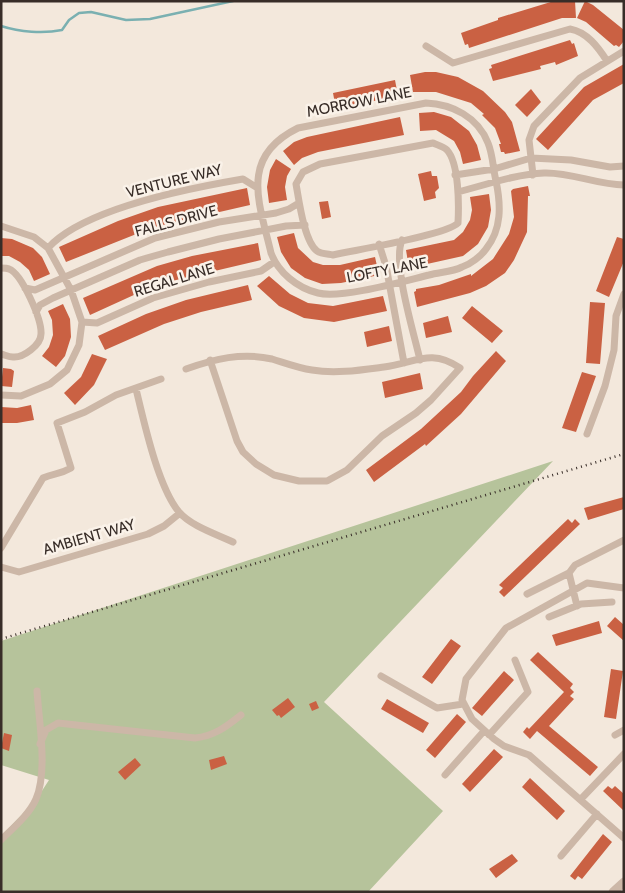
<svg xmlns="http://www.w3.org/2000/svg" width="625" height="893" viewBox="0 0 625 893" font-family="Cabin,sans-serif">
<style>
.green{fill:#b6c39b}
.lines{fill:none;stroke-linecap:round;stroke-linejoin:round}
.stream{stroke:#7ab0b1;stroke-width:2.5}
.building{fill:#ca6143}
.minor{stroke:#ccb7a7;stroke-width:7}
.tertiary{stroke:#ccb7a7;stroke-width:9}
.rail{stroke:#382d28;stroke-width:2.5;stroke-dasharray:1 4;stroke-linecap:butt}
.labels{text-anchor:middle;stroke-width:5;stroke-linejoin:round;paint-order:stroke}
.street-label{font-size:15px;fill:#382d28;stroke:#faf2e9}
</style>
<rect width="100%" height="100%" fill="#f3e8dc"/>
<path class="green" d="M553,461L324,702L443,811L368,892H1V836L36,800L49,780L1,765V641Z"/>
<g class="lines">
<path class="stream" d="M1,26C20,32 43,34 62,30L69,20L79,13L91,12L126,20L150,19L233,1"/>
</g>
<path class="building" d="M554,1H575L576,18H562L469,48L468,44L465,45L461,33L498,20V18Z
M585,1L593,5L624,30V41L619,47L616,45L614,46L586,22L577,18Z
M570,40L572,44L574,43L578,56L556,65L555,62L540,66L541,69L493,81L489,69L492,68L491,65Z
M624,64V83L593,100L548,150L536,139L584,87Z
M425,72H436L458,77L483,91L505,112L512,122L520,151L505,154L504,152H501L499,144H501L495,128L482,115L484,114L471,103L436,92H413L410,75Z
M395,80L398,96L336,109L333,93Z
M531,89L541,102L527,117L515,105Z
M434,112L451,117L469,131L477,145L481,160L463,164L460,152L454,141L436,130L420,131L419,113Z
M400,117L404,135L318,152L302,158L294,165L283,151L294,142L307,137Z
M276,159L291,169L287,176L285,187L287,200L269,203L267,187L270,170Z
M431,171L432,176H437L439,188L435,192L436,198L424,201L418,174Z
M528,186L530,196H528L527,232L514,260L505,273L486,286L470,293L417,307L414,292L416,291V289L439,285L471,274V276L493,259L509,234L514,217L511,191L513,189Z
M247,188L250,205L154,227L66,262L59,247L118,221L158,207Z
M489,194L491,210L488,227L478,244L463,256L409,268L406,250L454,240L463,232L470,220L472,210L470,197Z
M328,201L331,217L322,219L319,202Z
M294,233L298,248L313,262L323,265H340L375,257L379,275L341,283L322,284L305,278L291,268L281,252L277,237Z
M617,237L624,239V261L609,297L596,291Z
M1,238L12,239L33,248L42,257L50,274L34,281L29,270L20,262L9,256H1Z
M258,243L261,260L172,281L147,289L90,315L83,298L157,266L192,256Z
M269,276L290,294L308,303L333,306L383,296L387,311L334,322L304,318L279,306L257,286Z
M248,285L252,300L201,312L164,324L105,350L98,336L146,314L186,300Z
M590,302L605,303L600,364L586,363Z
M63,304L70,319L71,337L65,356L56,367L42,356L49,347L53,335L52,320L48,311Z
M472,306L503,331L492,343L462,318Z
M448,316L452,332L426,338L423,323Z
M389,326L392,341L367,347L364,332Z
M496,351L506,361L461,414L426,446L425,444L374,482L366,470L421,429L461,392L473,376Z
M92,354L107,359L94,385L75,405L64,393L81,377Z
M3,368L11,369L14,371L12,387L1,386Z
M582,372L596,376L576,432L562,428Z
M420,373L423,389L385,398L382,382Z
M31,405L34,420L17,423H1V407L17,408Z
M624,497V509L588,520L584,508Z
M568,519L572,523L575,519L580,524L504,597L499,592L503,588L499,585Z
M615,617L624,625V641L607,626Z
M599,621L602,633L556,646L552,635Z
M451,639L461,646L432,684L422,677Z
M538,652L573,684L570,688L574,692L570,696L574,699L549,726L598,767L590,776L537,731L530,739L523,732L527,727L529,729L564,692L530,660Z
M611,669L623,671L616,719L604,717Z
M504,671L514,680L482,716L472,708Z
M288,698L295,707L281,718L279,715L277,716L272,710Z
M387,699L429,723L423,733L381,709Z
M316,701L319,708L312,711L309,704Z
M457,714L466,722L435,758L426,750Z
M4,733L12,735L9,751L1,748Z
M494,749L503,757L470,792L462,784Z
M224,756L227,764L211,770L209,760Z
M135,758L141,765L125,780L118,772Z
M530,778L565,811L557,820L522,787Z
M608,786L612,789L615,786L624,794V811L603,791Z
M603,834L612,842L582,879L578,876L575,880L570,876Z
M512,854L518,861L496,878L489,869Z"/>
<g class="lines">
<path class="minor" d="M426,46L453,63L570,29C587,32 598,47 607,61
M426,103C452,104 478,117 488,143C493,155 493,169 496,181C501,205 502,229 486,249C481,256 471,264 462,267C452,272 440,272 429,275C404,281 341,299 318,293C297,288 278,272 271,253C259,202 239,157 298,128Z
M433,143C437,145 443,146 447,150C459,163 459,205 458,223C447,235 355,250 333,255C328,254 321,254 317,251C304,241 299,200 296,184L303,172L320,164Z
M455,175L494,169L531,158L571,160L610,167L624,166
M533,175L529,140L534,126L580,78L624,51
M458,192C485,185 516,174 544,173C571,172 597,185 624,185
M1,226L34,237L48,248L71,290L82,322L79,345L67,370L50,384L21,396L1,395
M402,240C392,263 414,333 420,360
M379,244L386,266L404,363
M48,248C83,209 190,188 243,179L256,187
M1,268C4,268 7,268 9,269C22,274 42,320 41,334C41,345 23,358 13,357C9,357 5,355 1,354
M25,288L35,290L155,238L219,222L276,213L289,209L299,203
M36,312L40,305L53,298L140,260L168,252L219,239L286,226L305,225
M82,322L97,323L153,298L209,282L261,271L274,262
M186,369C214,359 242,352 272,359C285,363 298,368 312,370C335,374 361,370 384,367C416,363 430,348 460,368L431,400L416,413L382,436L347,470L327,481H299L274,475L256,464L243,452L237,441L210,360
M136,389C144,422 158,487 179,512C191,526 216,534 233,542
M587,434L605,386L614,350L616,316L624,294
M1,548L43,478C54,473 59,475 71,468L57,423L85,412L116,395L161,379
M1,567L19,572L148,534L164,526L180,513
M569,573L577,606
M624,588L587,583L506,628L466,679L462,700L472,719L494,739L504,746L529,755L624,838
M527,594L569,573L575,565L624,540
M549,617L581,604L612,602
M381,676L437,708L463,704
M489,735L528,692L515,660
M615,735L624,730
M40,744L46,730L58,723L195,738C214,736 226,727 241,715
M445,775L484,731
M581,799L624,754
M1,840C13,828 29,815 36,799C48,771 39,722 37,691
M561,856L597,814"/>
<path class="tertiary" d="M613,892L624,882"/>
<path class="rail" d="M1,639L624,454"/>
</g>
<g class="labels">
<g class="street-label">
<text transform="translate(359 102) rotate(-11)" y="5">MORROW LANE</text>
<text transform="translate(174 181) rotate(-14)" y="5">VENTURE WAY</text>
<text transform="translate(176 221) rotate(-15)" y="5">FALLS DRIVE</text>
<text transform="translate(387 270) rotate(-11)" y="5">LOFTY LANE</text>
<text transform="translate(174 280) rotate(-17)" y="5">REGAL LANE</text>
<text transform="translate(89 537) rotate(-16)" y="5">AMBIENT WAY</text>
</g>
</g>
<rect width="625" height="893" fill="none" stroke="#382d28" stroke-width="5"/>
</svg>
